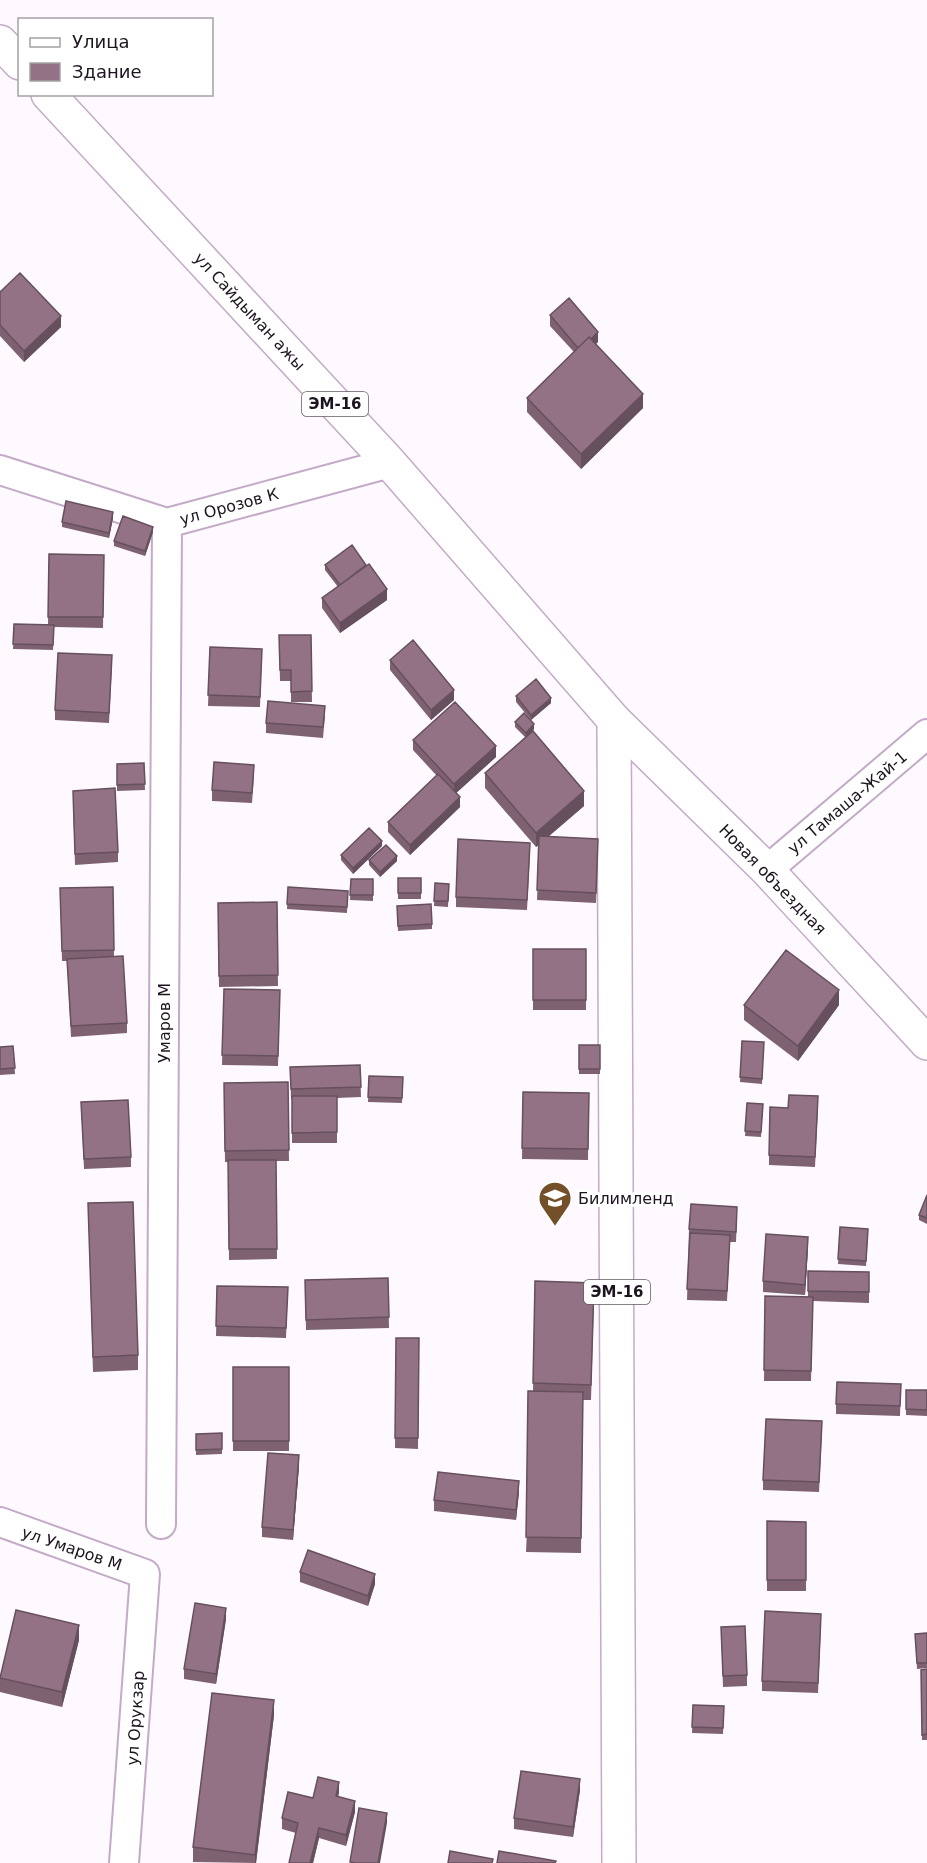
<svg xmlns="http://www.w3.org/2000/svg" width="927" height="1863" viewBox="0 0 927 1863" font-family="'DejaVu Sans',sans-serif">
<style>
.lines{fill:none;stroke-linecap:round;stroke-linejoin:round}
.street-casing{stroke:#c3aac7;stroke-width:32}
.secondary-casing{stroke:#c3aac7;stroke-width:36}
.highway-casing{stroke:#c3aac7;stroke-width:36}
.street{stroke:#fff;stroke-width:28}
.secondary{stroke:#fff;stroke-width:33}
.highway{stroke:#fff;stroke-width:33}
.wall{fill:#7e6272}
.shaded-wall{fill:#67505d}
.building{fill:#937285;stroke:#67505d;stroke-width:1.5}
.labels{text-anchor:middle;stroke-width:6;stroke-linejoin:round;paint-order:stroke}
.shield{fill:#fff;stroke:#615a62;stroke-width:1.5}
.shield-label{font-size:15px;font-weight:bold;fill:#1d141f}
.street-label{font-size:16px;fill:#1d141f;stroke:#fff}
.poi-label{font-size:16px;fill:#1d141f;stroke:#fff;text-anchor:start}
</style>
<rect width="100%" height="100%" fill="#fef9ff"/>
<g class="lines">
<g class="street-casing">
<path id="street" d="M0,470L167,523L390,463
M767,870L927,734
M0,1522L145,1574L124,1863
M161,1524L167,523"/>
</g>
<g class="secondary-casing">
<path id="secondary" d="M614,720L767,870L927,1043"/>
</g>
<g class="highway-casing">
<path id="highway" d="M0,42L20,63
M48,94L390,463L614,720L619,1863"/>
</g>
<use href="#street" class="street"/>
<use href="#secondary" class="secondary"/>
<use href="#highway" class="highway"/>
</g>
<path class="wall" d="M0,292L61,327L24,362L0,336Z
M550,315L598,342L596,344L643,408L581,469L527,412V398L574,352L550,326Z
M113,518L109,538L62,527V522Z
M153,532L145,556L114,546V541Z
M49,554L104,555L103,628L54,627L53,650L13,649L14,624L48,625Z
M325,565L366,566L387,600L340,633L322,608V598L338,587L325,570Z
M279,635H311L312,702H291V681H280Z
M210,647L262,649L260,707L208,706Z
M390,660L454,700L431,720L390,670Z
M112,665L109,723L55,720V710Z
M516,696L551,703L531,720L516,702Z
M325,716L323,738L266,733V723Z
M515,722L534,729L533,731L584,806L548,837L598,850L596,903L537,900L539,845L536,847L485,788V773L525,737L515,727Z
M413,740L496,757L456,793L460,807L410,855L388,832V822L437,776L413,750Z
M144,763L145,790L117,791V764Z
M254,775L252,803L212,801V790Z
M73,801L118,852V862L75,865Z
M382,846L353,874L341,860V855Z
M530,853L527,910L456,907V897Z
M369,860L397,861L380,877L369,865Z
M398,878H421V899H398Z
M351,879H373V901L350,900Z
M435,883L449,884L448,907L434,906Z
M113,887L114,956L127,1023V1033L71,1037L67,961H62L60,888Z
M288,887L348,891L347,913L287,909Z
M277,902L278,986L219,987L218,903Z
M397,906L432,924V929L398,931Z
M533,949H586V1010H533Z
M224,989L280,990L278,1066L222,1065Z
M744,1005H839L798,1061L744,1020Z
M742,1041L764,1042L762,1084L740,1082Z
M579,1045H600V1074H579Z
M13,1046L15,1074L0,1075V1047Z
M360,1065L361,1097L337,1098V1143H292V1099H291L290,1067Z
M369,1076L403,1077L402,1103L368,1102Z
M288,1082L289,1161H276L277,1259L229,1260L228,1162H225L224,1083Z
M523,1092L589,1093L588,1160L522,1159Z
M81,1102L131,1157V1167L84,1169Z
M747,1103L763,1104L761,1137L745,1136Z
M818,1107L815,1167L769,1165V1155L788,1108Z
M927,1195V1224L919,1220V1215Z
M88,1203L138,1355V1370L93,1372Z
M737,1217L736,1242H730L727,1301L687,1300L689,1229Z
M840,1227L868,1234L866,1266L838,1264Z
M808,1247L805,1295L763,1292V1281Z
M808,1271L869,1272V1303L813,1301L811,1381H764L765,1296L808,1297Z
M388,1278L389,1328L306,1330L305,1280Z
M535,1281L594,1298L591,1400H583L581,1553L526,1552L533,1391Z
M217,1286L288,1287L286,1338L216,1336Z
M396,1338H419L418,1449L395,1448Z
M233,1367H289V1451H233Z
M901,1384L900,1416L836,1414V1404Z
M906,1390H927V1416L906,1415Z
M822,1432L819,1492L763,1490V1480Z
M196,1434L222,1449V1454L196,1455Z
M299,1466L293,1540L262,1537V1527Z
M519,1492L516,1520L434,1511V1500Z
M767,1521L806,1522V1591H767Z
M300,1572L375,1584L368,1606L300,1582Z
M226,1619L216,1684L184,1679V1669Z
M821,1624L818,1693L762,1691V1681Z
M721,1627L747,1675V1686L723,1687Z
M927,1633V1668L917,1669L915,1634Z
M79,1640L62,1707L0,1692V1676Z
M927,1669V1740H922L921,1670Z
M693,1705L724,1706L723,1734L692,1733Z
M274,1715L256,1863L193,1862V1847Z
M580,1790L573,1837L514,1829V1818Z
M339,1792L338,1797L355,1812L346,1846L319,1838L313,1863H289L296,1833L282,1829V1818L313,1798Z"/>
<path class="shaded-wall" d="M61,316V327L24,362V351Z
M598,332V342L579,359V349Z
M643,394V408L581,469V454Z
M113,512V518L109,538V533Z
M153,527V532L145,556V551Z
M387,589V600L340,633V623Z
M454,690V700L431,720V710Z
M551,698V703L531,720V715Z
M534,724V729L526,738V733Z
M496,746V757L454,795V784Z
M584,791V806L536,847V833Z
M460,797V807L410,855V845Z
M382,841V846L353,874V868Z
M397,856V861L380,877V872Z
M839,990V1005L798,1061V1046Z
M808,1237V1247L805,1295V1285Z
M299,1455V1466L293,1540V1530Z
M519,1481V1492L516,1520V1510Z
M375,1574V1584L368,1606V1596Z
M226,1608V1619L216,1684V1674Z
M79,1625V1640L62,1707V1692Z
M274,1700V1715L256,1863H255V1855Z
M580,1779V1790L573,1837V1827Z
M339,1782V1792L336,1806V1796Z
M355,1801V1812L346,1846V1835Z
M387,1813V1823L380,1863H378Z
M319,1828V1838L313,1863H310Z"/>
<path class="building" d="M20,273L61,316L24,351L0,325V292Z
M569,298L598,332L591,339L589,337L578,348L550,315Z
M589,337L643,394L581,454L527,398Z
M66,501L113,512L109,533L62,522Z
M123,516L153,527L145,551L114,541Z
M352,545L366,565L340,585L325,565Z
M49,554L104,555L103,617H48Z
M369,564L387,589L340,623L322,598Z
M14,624L54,625L53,645L13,644Z
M279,635H311L312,691L291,692V670H280Z
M413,640L454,690L431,710L390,660Z
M210,647L262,649L260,697L208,695Z
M58,653L112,655L109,713L55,710Z
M536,679L551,698L531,715L516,696Z
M268,701L325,706L323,727L266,723Z
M455,702L496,746L454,784L413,740Z
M524,713L534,724L526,733L515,722Z
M533,731L584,791L536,833L485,773Z
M214,762L254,765L252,793L212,790Z
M144,763L145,784L117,785V764Z
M438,774L460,797L410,845L388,822Z
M115,788L118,852L75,854L73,791Z
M369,828L382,841L353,868L341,855Z
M539,836L598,839L596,893L537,890Z
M458,839L530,843L527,900L456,897Z
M386,845L397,856L380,872L369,860Z
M398,878H421V893H398Z
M351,879H373V895H350Z
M435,883L449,884L448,901H434Z
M113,887L114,950L62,951L60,888Z
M288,887L348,891L347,907L287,904Z
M277,902L278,975L219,976L218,903Z
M431,904L432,924L398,926L397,906Z
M533,949H586V1000H533Z
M786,950L839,990L798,1046L744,1005Z
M123,956L127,1023L71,1026L67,959Z
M224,989L280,990L278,1056L222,1055Z
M742,1041L764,1042L762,1079L740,1077Z
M579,1045H600V1069H579Z
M13,1046L15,1068L0,1069V1047Z
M360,1065L361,1087L291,1089L290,1067Z
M369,1076L403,1077L402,1098L368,1097Z
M288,1082L289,1150L225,1151L224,1083Z
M523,1092L589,1093L588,1149L522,1148Z
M789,1095L818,1096L815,1157L769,1155L770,1107L788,1108Z
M292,1096H337V1132L292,1133Z
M128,1100L131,1157L84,1159L81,1102Z
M747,1103L763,1104L761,1132L745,1131Z
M228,1160H276L277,1249H229Z
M927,1195V1218L919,1215Z
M133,1202L138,1355L93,1357L88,1203Z
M691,1204L737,1207L736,1232L689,1229Z
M840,1227L868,1229L866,1261L838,1259Z
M690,1233L730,1235L727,1291L687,1289Z
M766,1234L808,1237L805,1285L763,1281Z
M808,1271L869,1272V1292L808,1291Z
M388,1278L389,1317L306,1320L305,1280Z
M535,1281L594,1283L591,1385L533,1383Z
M217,1286L288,1287L286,1328L216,1326Z
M765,1296L813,1297L811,1371L764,1370Z
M396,1338H419L418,1438H395Z
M233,1367H289V1441H233Z
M837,1382L901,1384L900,1406L836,1404Z
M906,1390H927V1410L906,1409Z
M528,1391L583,1392L581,1538L526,1537Z
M766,1419L822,1421L819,1482L763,1480Z
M222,1433V1449L196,1450V1434Z
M268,1453L299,1455L293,1530L262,1527Z
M438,1472L519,1481L516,1510L434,1500Z
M767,1521L806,1522V1580H767Z
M308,1550L375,1574L368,1596L300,1572Z
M195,1603L226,1608L216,1674L184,1669Z
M16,1610L79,1625L62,1692L0,1678Z
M765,1611L821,1614L818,1683L762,1681Z
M745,1626L747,1675L723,1676L721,1627Z
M927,1633V1663H917L915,1634Z
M927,1669V1734L922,1735L921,1670Z
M212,1693L274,1700L255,1855L193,1847Z
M693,1705L724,1706L723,1728L692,1727Z
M521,1771L580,1779L573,1827L514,1818Z
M318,1777L339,1782L336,1796L355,1801L346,1835L319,1828L310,1863H289L298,1823L282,1818L288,1792L313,1798Z
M359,1808L387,1813L378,1863H356L350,1862Z
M450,1851L493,1859L492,1863H448Z
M499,1851L556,1861L555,1863H497Z"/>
<defs>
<g id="school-pin" transform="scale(1.725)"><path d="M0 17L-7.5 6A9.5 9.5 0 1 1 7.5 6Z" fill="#735029" stroke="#fff"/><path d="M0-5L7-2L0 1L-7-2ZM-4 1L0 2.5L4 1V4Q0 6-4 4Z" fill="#fff"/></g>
</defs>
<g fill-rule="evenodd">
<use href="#school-pin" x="555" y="1198"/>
</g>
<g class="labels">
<g class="shield">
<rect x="302" y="392" width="66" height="24" rx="4.5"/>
<rect x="584" y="1280" width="66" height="24" rx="4.5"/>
</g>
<g class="shield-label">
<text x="335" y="409">ЭМ-16</text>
<text x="617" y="1297">ЭМ-16</text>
</g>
<g class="street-label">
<text transform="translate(250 311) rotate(47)" y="6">ул Сайдыман ажы</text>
<text transform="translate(229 506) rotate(-15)" y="6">ул Орозов К</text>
<text transform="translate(847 802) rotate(-40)" y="6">ул Тамаша-Жай-1</text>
<text transform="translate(773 879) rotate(46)" y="6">Новая объездная</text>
<text transform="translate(164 1023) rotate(-90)" y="6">Умаров М</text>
<text transform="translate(72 1548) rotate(19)" y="6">ул Умаров М</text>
<text transform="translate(135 1718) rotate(-86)" y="6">ул Орукзар</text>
</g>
<g class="poi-label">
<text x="578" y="1204">Билимленд</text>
</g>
</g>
<rect x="18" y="18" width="195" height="78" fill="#ffffff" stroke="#a5a1a5" stroke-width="1.5"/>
<rect x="30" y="38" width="30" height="9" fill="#ffffff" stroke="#a5a1a5" stroke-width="1.5"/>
<text x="72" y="48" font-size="18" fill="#1d141f">Улица</text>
<rect x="30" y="63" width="30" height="18" fill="#937285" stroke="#a5a1a5" stroke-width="1.5"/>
<text x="72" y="78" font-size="18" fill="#1d141f">Здание</text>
</svg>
